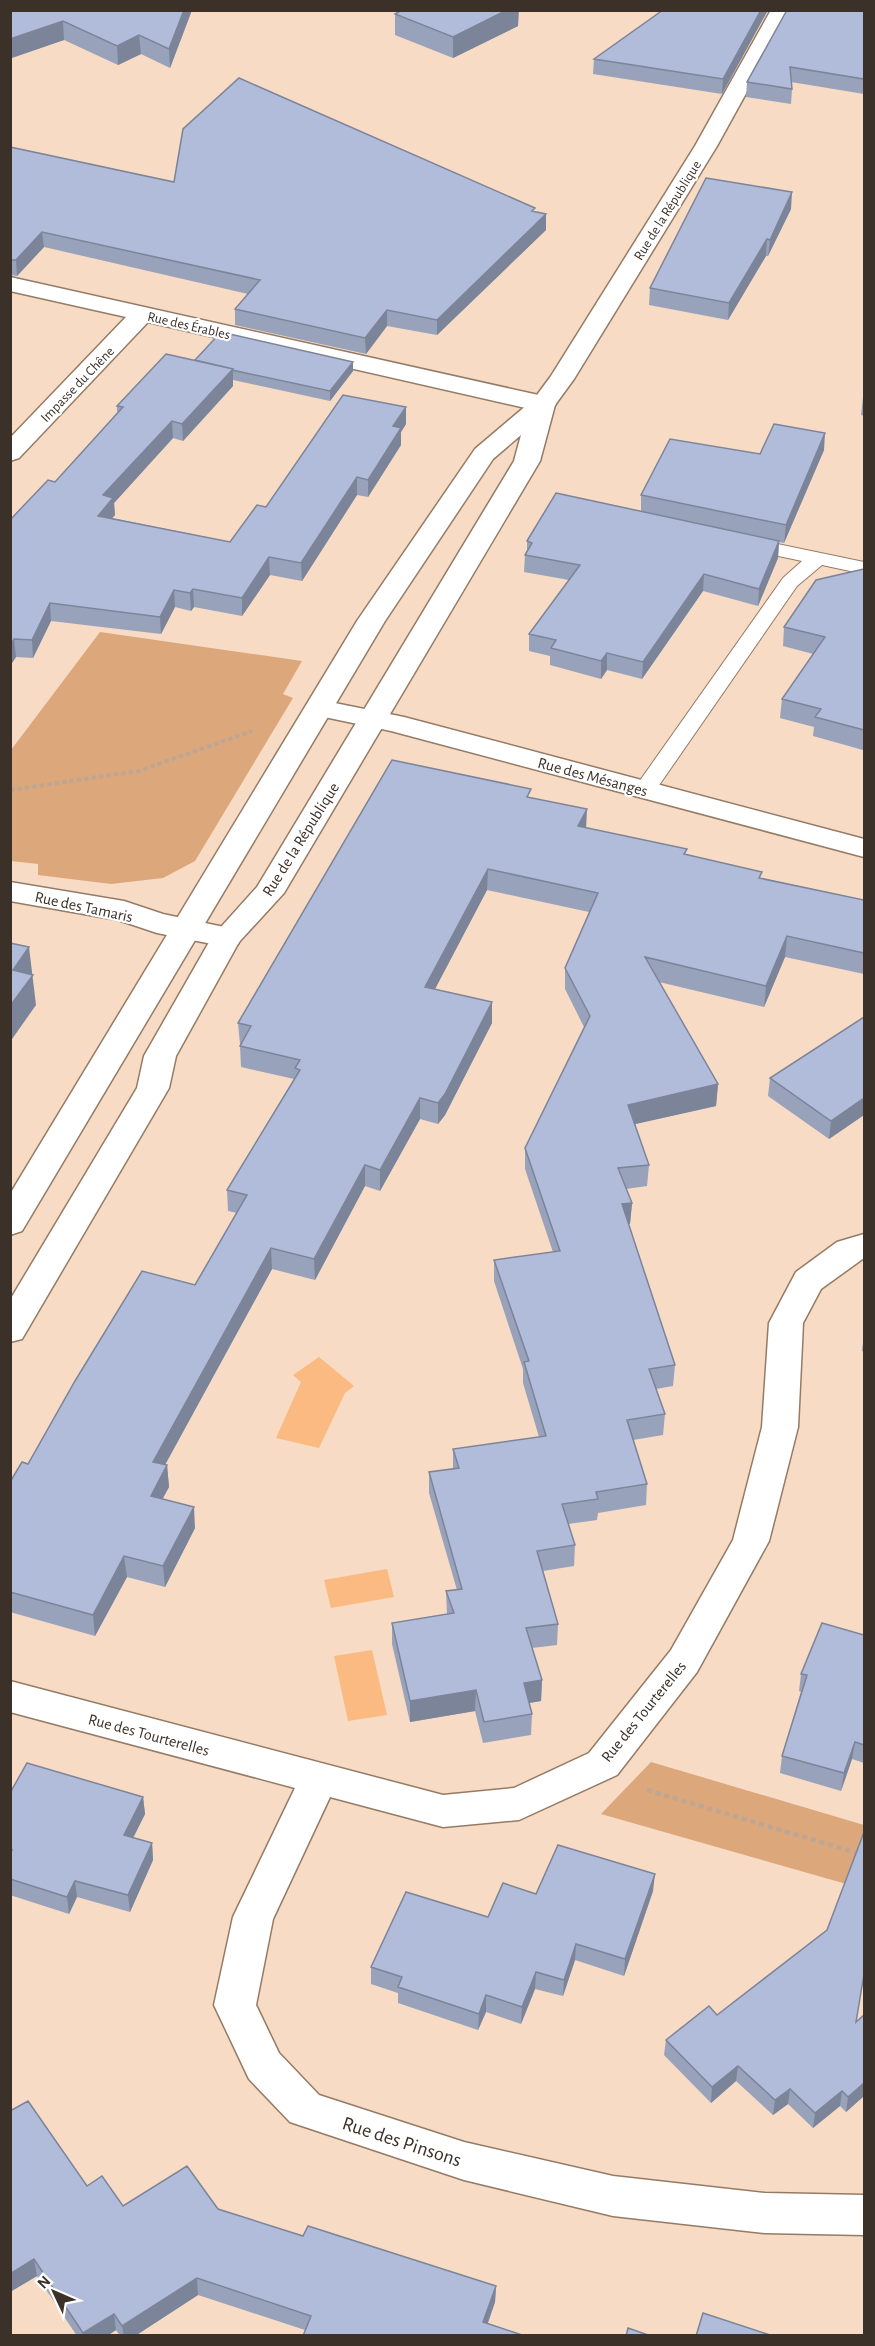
<svg xmlns="http://www.w3.org/2000/svg" width="875" height="2346" viewBox="0 0 875 2346" font-family="'Alegreya Sans',sans-serif">
<style>
.green{fill:#dba77b}
.water{fill:#faba82}
.lines{fill:none;stroke-linecap:round;stroke-linejoin:round}
.service-casing{stroke:#947b66;stroke-width:2}
.minor-casing{stroke:#947b66;stroke-width:3}
.tertiary-casing{stroke:#947b66;stroke-width:3}
.path-far1{stroke:#bda694;stroke-width:4;stroke-dasharray:4.5 3;stroke-linecap:butt}
.path{stroke:#bda694;stroke-width:4.5;stroke-dasharray:5 4;stroke-linecap:butt}
.service{fill:#fff;fill-rule:evenodd}
.minor{fill:#fff;fill-rule:evenodd}
.tertiary{fill:#fff;fill-rule:evenodd}
.wall{fill:#98a2bb}
.shaded-wall{fill:#7c8499}
.building{fill:#b1bcda;stroke:#7c8499;stroke-width:1.5}
.labels{text-anchor:middle;stroke-width:4.5;stroke-linejoin:round;paint-order:stroke}
.far-street-label{font-size:14px;fill:#3c3129;stroke:#fff}
.street-label{font-size:16px;fill:#3c3129;stroke:#fff}
.near-street-label{font-size:20px;fill:#3c3129;stroke:#fff}
</style>
<rect width="100%" height="100%" fill="#f7dbc4"/>
<path class="green" d="M100,632L302,661L283,694L293,698L195,861L163,878L111,884L38,875V864L11,861V750Z
M651,1762L864,1825V1889L601,1814Z"/>
<path class="water" d="M319,1357L354,1386L345,1393L319,1448L276,1438L301,1382L293,1375Z
M387,1569L394,1597L331,1608L324,1580Z
M372,1650L387,1715L348,1721L334,1656Z"/>
<g class="lines">
<g class="service-casing">
<path id="service" d="M744,537L864,562V574L822,565L797,586L653,794H637L634,789L783,578L802,561L737,547L734,543L737,539Z"/>
</g>
<g class="minor-casing">
<path id="minor" d="M10,277L543,396L552,399L556,404L552,409L543,412L148,322L19,458L10,461V438L126,317L10,291Z
M320,700L404,717L864,839V857L391,731L310,714L306,708L310,702Z
M10,882L124,901L163,914L238,930L242,937L238,944L227,947L157,933L118,920L10,901Z
M864,1234V1258L821,1289L803,1323L798,1427L769,1541L697,1672L617,1775L519,1820L443,1827L330,1797L273,1919L256,2005L279,2053L319,2095L464,2142L613,2176L765,2193L864,2195V2235L765,2233L613,2216L464,2180L290,2122L249,2079L214,2005L233,1917L295,1788L10,1712V1681L443,1795L514,1788L589,1753L671,1650L733,1540L762,1427L769,1323L796,1272L837,1242Z"/>
</g>
<g class="tertiary-casing">
<path id="tertiary" d="M771,10H792L717,146L574,379L555,405L540,461L284,893L239,942L176,1056L169,1088L22,1339L10,1342V1300L137,1088L144,1056L212,937L257,887L514,461L521,435L493,459L385,621L22,1231L10,1235V1194L357,621L475,449L534,399L551,376L695,146Z"/>
</g>
<path class="path-far1" d="M10,790L139,771L252,731"/>
<path class="path" d="M647,1790L864,1855"/>
<use href="#service" class="service"/>
<use href="#minor" class="minor"/>
<use href="#tertiary" class="tertiary"/>
</g>
<path class="wall" d="M10,10H192L170,68L141,54L118,65L64,40L10,58Z
M768,10L722,94L593,74L594,59Z
M864,10V94L791,82L792,89L791,104L746,97L747,82Z
M395,14L518,26L453,58L395,35Z
M10,147L174,182L534,212L546,230L437,335L387,326L366,354L235,325V309L248,294L44,247L17,276L10,275Z
M791,209L768,256H766L728,320L649,305L650,288Z
M195,360L353,362V371L330,401L233,380V386L183,441L173,438L114,503L115,515L112,518L230,542L266,507L406,424L401,432V445L368,497L357,495L302,581L270,575L242,616L194,607L191,611L175,607L161,634L51,621L33,658L16,657L10,666V520L55,482L117,413V406Z
M864,394V416L861,415L863,397Z
M824,450L784,543L779,542L778,558L758,606L703,591L642,679L607,670L601,679L550,665V656L529,651V634L569,580L524,572L525,555L527,551V541L641,511V495L760,454Z
M864,569V747L863,750L813,736L814,727L780,718L782,699L813,654L783,646L784,627Z
M531,797L586,828L687,855L761,878L864,900V974L785,957L764,1007L659,982L718,1084L716,1106L634,1124L649,1165L647,1186L626,1189L632,1203L630,1224H628L675,1365L673,1386L656,1389L665,1414L663,1435L633,1440L647,1484L646,1505L598,1513L597,1520L568,1524L575,1545L574,1566L543,1571L558,1624L557,1645L532,1648L542,1680L541,1701L529,1703L532,1714L531,1735L483,1743L475,1711L410,1722L392,1644V1623L447,1614L446,1591L457,1590L429,1493V1472L453,1469V1449L539,1437L523,1383V1369L494,1281V1260L553,1252L525,1169V1148L584,1027L565,989V968L589,912L487,890L435,989L492,1023L445,1115L438,1124L420,1119L380,1191L365,1186L315,1280L272,1269L165,1465H167L169,1487L162,1499L195,1528L165,1587L127,1577L95,1636L10,1612V1482L195,1285L237,1213L228,1211L227,1190L294,1079L241,1067L240,1046V1044L238,1023Z
M864,1017V1115L829,1139L768,1096L770,1078Z
M864,1333V1352L862,1351Z
M864,1635V1763L852,1759L841,1791L780,1773L782,1756L801,1692L799,1691L801,1674Z
M10,1793L143,1797L145,1814L133,1838L152,1843L153,1860L130,1912L77,1897L69,1914L10,1895Z
M653,1891L624,1976L575,1960L563,1996L535,1989L521,2024L486,2012L478,2030L398,2003V1993L371,1984V1967L488,1917L536,1894Z
M717,2015L857,2021L864,2015V2096L846,2112L840,2106L813,2128L788,2104L773,2115L736,2081L711,2103L664,2055L666,2040Z
M10,2111L87,2186L123,2206L218,2209L303,2236L496,2286L495,2302L488,2323L305,2330L198,2295L135,2336H120L116,2330L107,2336H77L37,2276L10,2292Z"/>
<path class="shaded-wall" d="M184,10H192L170,68L169,49Z
M507,10H519L518,26L453,58V37Z
M761,10H768L722,94L723,79Z
M63,21L64,40L12,58L10,39Z
M139,35L141,54L118,65L117,46Z
M792,192L791,209L768,256L770,240Z
M546,214V230L437,335V320Z
M42,232L44,247L17,276L16,260Z
M767,239L766,256L728,320L729,303Z
M387,310V326L366,354L365,338Z
M353,362V371L330,401V391Z
M233,369V386L183,441L182,424Z
M406,407V424L401,432V445L368,497V480L393,426Z
M172,421L173,438L114,503L115,515L99,533L98,516L103,495Z
M825,433L824,450L784,543L786,525Z
M357,477V495L302,581L301,563Z
M779,541L778,558L758,606L759,589Z
M269,557L270,575L242,616V598Z
M704,574L703,591L642,679L643,662Z
M193,589L194,607L191,611L190,593Z
M174,590L175,607L161,634L160,617Z
M50,603L51,621L33,658L32,640Z
M14,639L16,657L10,666V646Z
M607,653V670L601,679V661Z
M587,809L586,830L578,826Z
M488,869L487,890L425,1008V987Z
M787,936L785,957L764,1007L766,986Z
M29,947L36,1005L10,1042V1006L13,970Z
M492,1002V1023L445,1115L438,1124V1103Z
M718,1084L716,1106L627,1126L628,1105Z
M420,1098V1119L380,1191V1170Z
M864,1098V1115L829,1139L831,1121Z
M365,1165V1186L315,1280L314,1259Z
M632,1203L630,1224L620,1225L622,1204Z
M271,1248L272,1269L155,1483L153,1462Z
M167,1465L169,1487L153,1517L151,1496Z
M194,1507L195,1528L165,1587L163,1566Z
M124,1556L127,1577L95,1636L93,1615Z
M542,1680L541,1701L523,1704L524,1683Z
M476,1690L475,1711L410,1722V1701Z
M855,1742L852,1759L841,1791L844,1773Z
M143,1797L145,1814L126,1852L124,1835Z
M152,1843L153,1860L130,1912L128,1895Z
M655,1874L653,1891L624,1976L625,1959Z
M75,1881L77,1897L69,1914L67,1897Z
M576,1944L575,1960L563,1996L564,1980Z
M536,1972L535,1989L521,2024L522,2007Z
M486,1995V2012L478,2030L479,2014Z
M738,2066L736,2081L711,2103L712,2087Z
M864,2083V2096L846,2112L848,2097Z
M790,2089L788,2104L773,2115L775,2100Z
M842,2091L840,2106L813,2128L815,2113Z
M34,2259L37,2276L10,2292V2274Z
M197,2278L198,2295L135,2336H124L122,2326Z
M496,2286L495,2302L483,2336V2322Z
M114,2314L116,2330L107,2336H84L83,2333Z"/>
<path class="building" d="M10,10H184L169,49L139,35L117,46L63,21L10,39Z
M402,10H507L453,37L395,14Z
M663,10H761L723,79L594,59Z
M787,10H864V79L790,67L792,89L747,82Z
M239,78L535,208L532,211L546,214L437,320L387,310L365,338L235,309L260,280L42,232L16,260H10V147L174,182L183,129Z
M706,178L792,192L770,240L767,239L729,303L650,288Z
M221,332L353,362L330,391L232,370L233,369L195,360Z
M166,354L233,369L182,424L172,421L103,495L113,498L98,516L230,542L257,505L266,507L343,395L406,407L393,426L401,428L368,480L357,477L301,563L269,557L242,598L193,589L190,593L174,590L160,617L50,603L32,640L14,639L10,646V520L48,480L55,482L123,407L117,406Z
M774,424L825,433L786,525L641,495L670,439L760,454Z
M556,493L779,541L759,589L704,574L643,662L607,653L601,661L551,648L556,640L529,634L580,565L525,555L532,543L527,541Z
M864,569V730L815,717L821,709L782,699L825,637L784,627L816,580Z
M392,760L531,789L527,797L587,809L578,826L687,849L684,854L762,872L759,878L864,900V953L787,936L766,986L645,957L718,1084L628,1105L649,1165L618,1168L632,1203L622,1204L675,1365L649,1369L665,1414L627,1420L647,1484L596,1492L598,1499L562,1504L575,1545L537,1551L558,1624L526,1628L542,1680L524,1683L532,1714L484,1722L476,1690L410,1701L392,1623L454,1613L446,1591L462,1589L429,1472L459,1468L453,1449L546,1436L524,1362L529,1361L494,1260L560,1251L525,1148L590,1016L565,968L598,893L488,869L425,987L492,1002L445,1094L438,1103L420,1098L380,1170L365,1165L314,1259L271,1248L153,1462L167,1465L151,1496L194,1507L163,1566L124,1556L93,1615L10,1592V1482L22,1462L28,1464L75,1381L142,1271L195,1285L247,1195L227,1190L300,1070L295,1068L300,1060L240,1046L251,1026L238,1023Z
M10,943L29,947L13,970L33,975L10,1006Z
M864,1017V1098L831,1121L770,1078Z
M822,1623L864,1635V1745L855,1742L844,1773L782,1756L807,1675L801,1674Z
M27,1763L143,1797L124,1835L152,1843L128,1895L75,1881L67,1897L10,1879V1853L12,1850H10V1793Z
M864,1832V1974L856,2022L864,2015V2083L848,2097L842,2091L815,2113L790,2089L775,2100L738,2066L712,2087L666,2040L709,2006L717,2015L827,1930Z
M558,1845L655,1874L625,1959L576,1944L564,1980L536,1972L522,2007L486,1995L479,2014L398,1987L402,1977L371,1967L406,1892L488,1917L503,1883L536,1894Z
M28,2101L87,2186L102,2176L123,2206L187,2166L218,2209L303,2236L308,2226L496,2286L483,2322L525,2336H303L311,2316L197,2278L122,2326L114,2314L83,2333L34,2259L10,2274V2111Z
M703,2313L773,2336H696Z
M628,2328L651,2336H626Z"/>
<g class="labels">
<g class="far-street-label">
<text transform="translate(667 210) rotate(-58)" y="5">Rue de la République</text>
<text transform="translate(189 325) rotate(13)" y="5">Rue des Érables</text>
<text transform="translate(77 384) rotate(-46)" y="5">Impasse du Chêne</text>
</g>
<g class="street-label">
<text transform="translate(593 776) rotate(15)" y="6">Rue des Mésanges</text>
<text transform="translate(300 839) rotate(-58)" y="6">Rue de la République</text>
<text transform="translate(84 906) rotate(12)" y="6">Rue des Tamaris</text>
<text transform="translate(643 1711) rotate(-51)" y="6">Rue des Tourterelles</text>
<text transform="translate(149 1734) rotate(15)" y="6">Rue des Tourterelles</text>
</g>
<g class="near-street-label">
<text transform="translate(402 2141) rotate(18)" y="7">Rue des Pinsons</text>
</g>
</g>
<rect width="875" height="2346" fill="none" stroke="#3c3129" stroke-width="24"/>
<g transform="translate(54 2292) rotate(314)" stroke="#ffffff" stroke-width="4.5" paint-order="stroke">
<path d="M0-4.5L10 22L0 15L-10 22Z" fill="#3c3129"/>
<text y="-9" font-size="16" font-weight="bold" text-anchor="middle" fill="#3c3129">N</text>
</g>
</svg>
